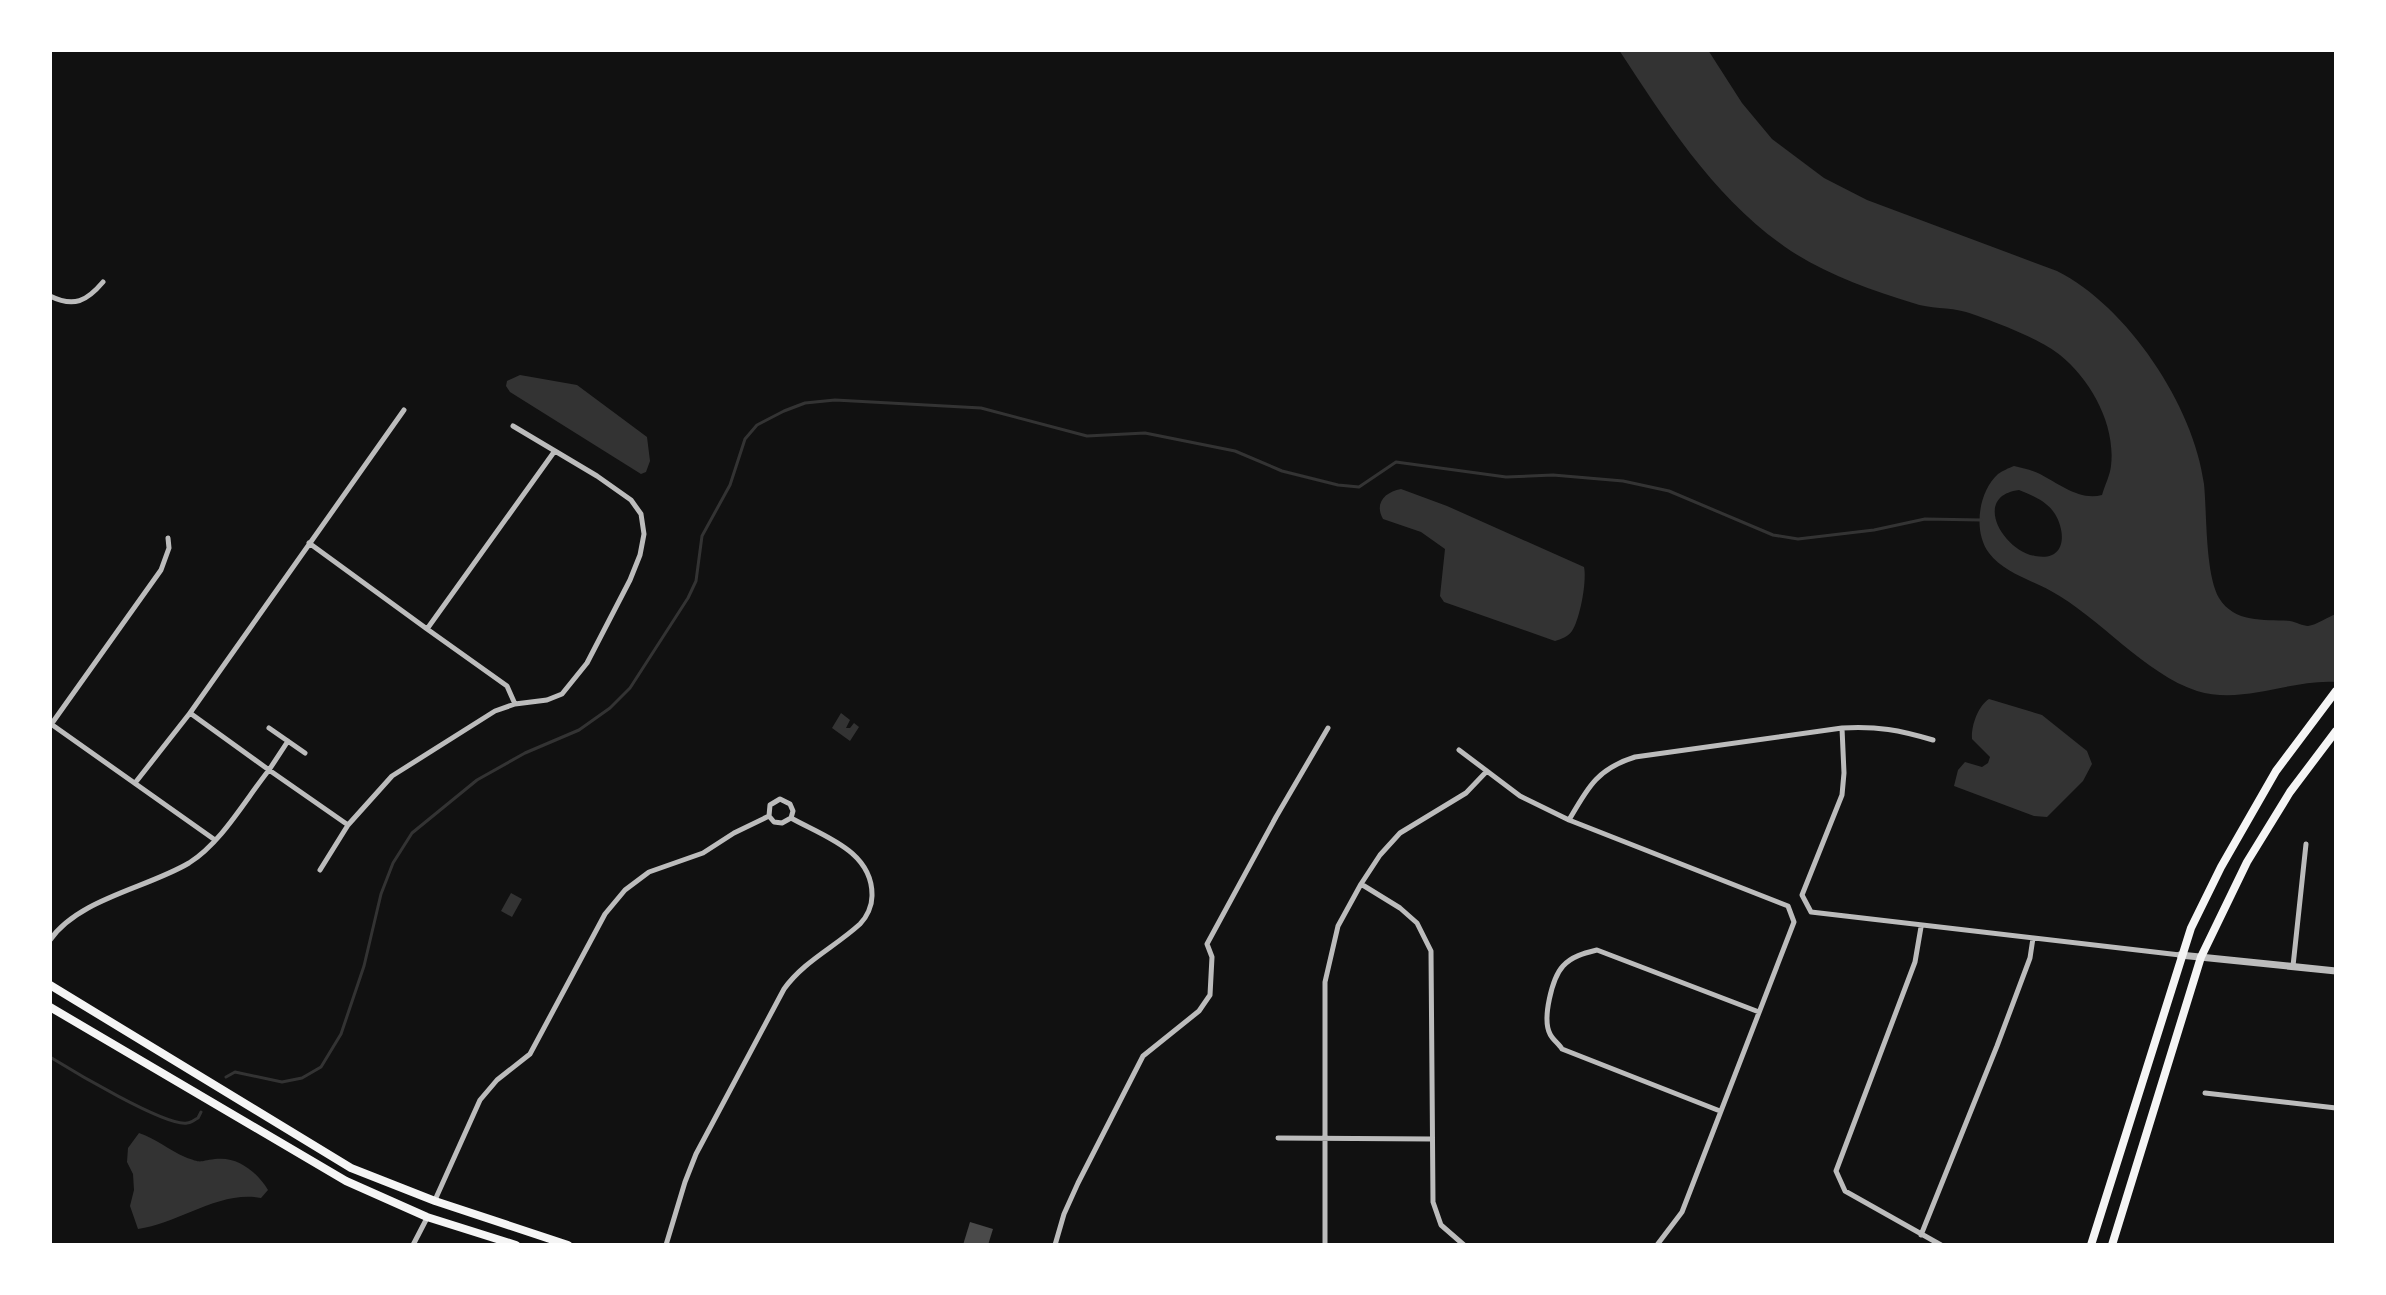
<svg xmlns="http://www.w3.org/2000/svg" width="2386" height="1295" viewBox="0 0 2386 1295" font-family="Rubik,sans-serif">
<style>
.water{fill:#333;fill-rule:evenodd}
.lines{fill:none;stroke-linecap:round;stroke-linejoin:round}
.stream{stroke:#333;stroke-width:3}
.building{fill:#4a4a4a}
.minor{stroke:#bcbcbc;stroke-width:5}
.tertiary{stroke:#bcbcbc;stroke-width:7}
.primary{stroke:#f5f5f5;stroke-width:8}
</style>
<rect width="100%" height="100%" fill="#111"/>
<path class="water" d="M1619,50H1708L1742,103L1772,139L1824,178L1867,200L2057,271C2127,306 2194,406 2204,484C2207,514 2205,573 2219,598C2235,624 2265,619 2290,621C2296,622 2303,626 2308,626C2316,625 2328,617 2336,614V682C2290,679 2244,705 2197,691C2145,674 2099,617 2051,591C2031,580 2003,572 1989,553C1973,532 1978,492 1998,474C2002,471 2009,468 2014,466C2023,468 2032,470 2040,474C2059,484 2080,501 2102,495C2105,485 2110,475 2111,466C2116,425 2091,380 2060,355C2041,339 1991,320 1966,312C1949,307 1930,309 1913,303C1871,290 1828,275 1791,251C1716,201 1667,123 1619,50ZM2019,490C2032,495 2048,502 2055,514C2067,534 2065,562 2035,556C2002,550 1972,496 2019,490Z
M520,375L577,385L647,437L650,461L646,472L641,474L510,392L506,386L507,381Z
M1401,489L1447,506L1584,567C1587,581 1580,619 1572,631C1568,637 1561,639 1555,641L1444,602L1440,596L1445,549L1421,532L1383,519C1374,503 1385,492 1401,489Z
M1989,699L2042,715L2087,751L2092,764L2083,781L2047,817L2034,816L1954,786L1958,770L1965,762L1982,767L1988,763L1990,757L1972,739C1971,726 1978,706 1989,699Z
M841,713L850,720L846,728H850L854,723L859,727L850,741L832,728Z
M511,893L522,899L512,917L501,911Z
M139,1133C155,1138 169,1150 185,1157C203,1164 198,1161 215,1159C238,1156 257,1172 268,1190L261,1198C219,1190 178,1224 138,1229L130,1206L134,1190L133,1174L127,1162L128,1148Z"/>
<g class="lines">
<path class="stream" d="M50,1057C71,1070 166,1127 187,1123C191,1123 194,1120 198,1118L201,1112
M226,1077L235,1072L282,1082L302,1078L321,1067L341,1034L364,966L381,894L393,863L412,833L477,780L525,753L579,730L610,708L630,688L688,598L696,581L702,536L730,485L745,439L757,425L784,411L805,403L835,400L981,408L1087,436L1145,433L1235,451L1282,471L1338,485L1359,487L1396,462L1506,477L1553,475L1623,481L1669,491L1773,535L1798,539L1874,530L1925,519L1981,520"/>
</g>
<path class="building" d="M970,1222L993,1229L988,1245H963Z"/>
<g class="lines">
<path class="minor" d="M50,296C74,308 87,301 103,282
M309,543L427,629
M515,704L507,686L427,629L554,452
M190,713L404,410
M51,724L215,840
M50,726L161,570L169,548L168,538
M269,728L305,753
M1842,728L1844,773L1842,795L1802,895L1811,912L2180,955
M1459,750L1520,796L1569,820L1788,906L1794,922L1682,1212L1657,1245
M135,783L190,713L269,770L288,741
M769,816L770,805L780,799L790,804L793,811L791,818
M769,816L774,822L782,823L791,818
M1569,820C1588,787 1597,769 1635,757L1842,728C1878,726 1899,730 1933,740
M348,825L392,776L495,711L515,704L547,700L562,694L587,663L630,580L640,555L644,534L641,514L631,500L597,476L513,426
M1361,884L1400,908L1417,923L1431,951L1433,1202L1441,1225L1464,1245
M1921,927L1915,962L1836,1171L1845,1191L1941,1245
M50,940C78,899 147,888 189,863C222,842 245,800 269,770L348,825L320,870
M2293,966L2306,844
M2205,1093L2336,1108
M1720,1111L1562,1049C1559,1044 1552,1039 1550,1034C1542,1019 1552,978 1563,966C1572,956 1585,953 1597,950L1759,1012
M1278,1138L1432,1139
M435,1200L480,1100L497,1080L530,1054L605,914L625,890L649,872L703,853L734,833L769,816
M1921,1235L1997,1046L2030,958L2033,938
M413,1245L427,1218
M666,1245L685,1182L696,1154L784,989C804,961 835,947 860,924C867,917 872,906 872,896C873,851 823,836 791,818
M1055,1245L1064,1214L1078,1183L1143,1056L1199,1011L1210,995L1212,957L1207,944L1276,817L1328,728
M1325,1245V982L1338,926L1361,884L1380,855L1400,833L1466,793L1487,771"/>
<path class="tertiary" d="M2180,955L2336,971"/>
<path class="primary" d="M50,985L351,1168L435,1201L568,1245
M50,1007L346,1181L427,1217L516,1245
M2091,1245L2191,928L2221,867L2276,771L2336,691
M2112,1245L2201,957L2247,862L2290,792L2336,731"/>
</g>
<rect width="2386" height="1295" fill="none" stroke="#ffffff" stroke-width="104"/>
</svg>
